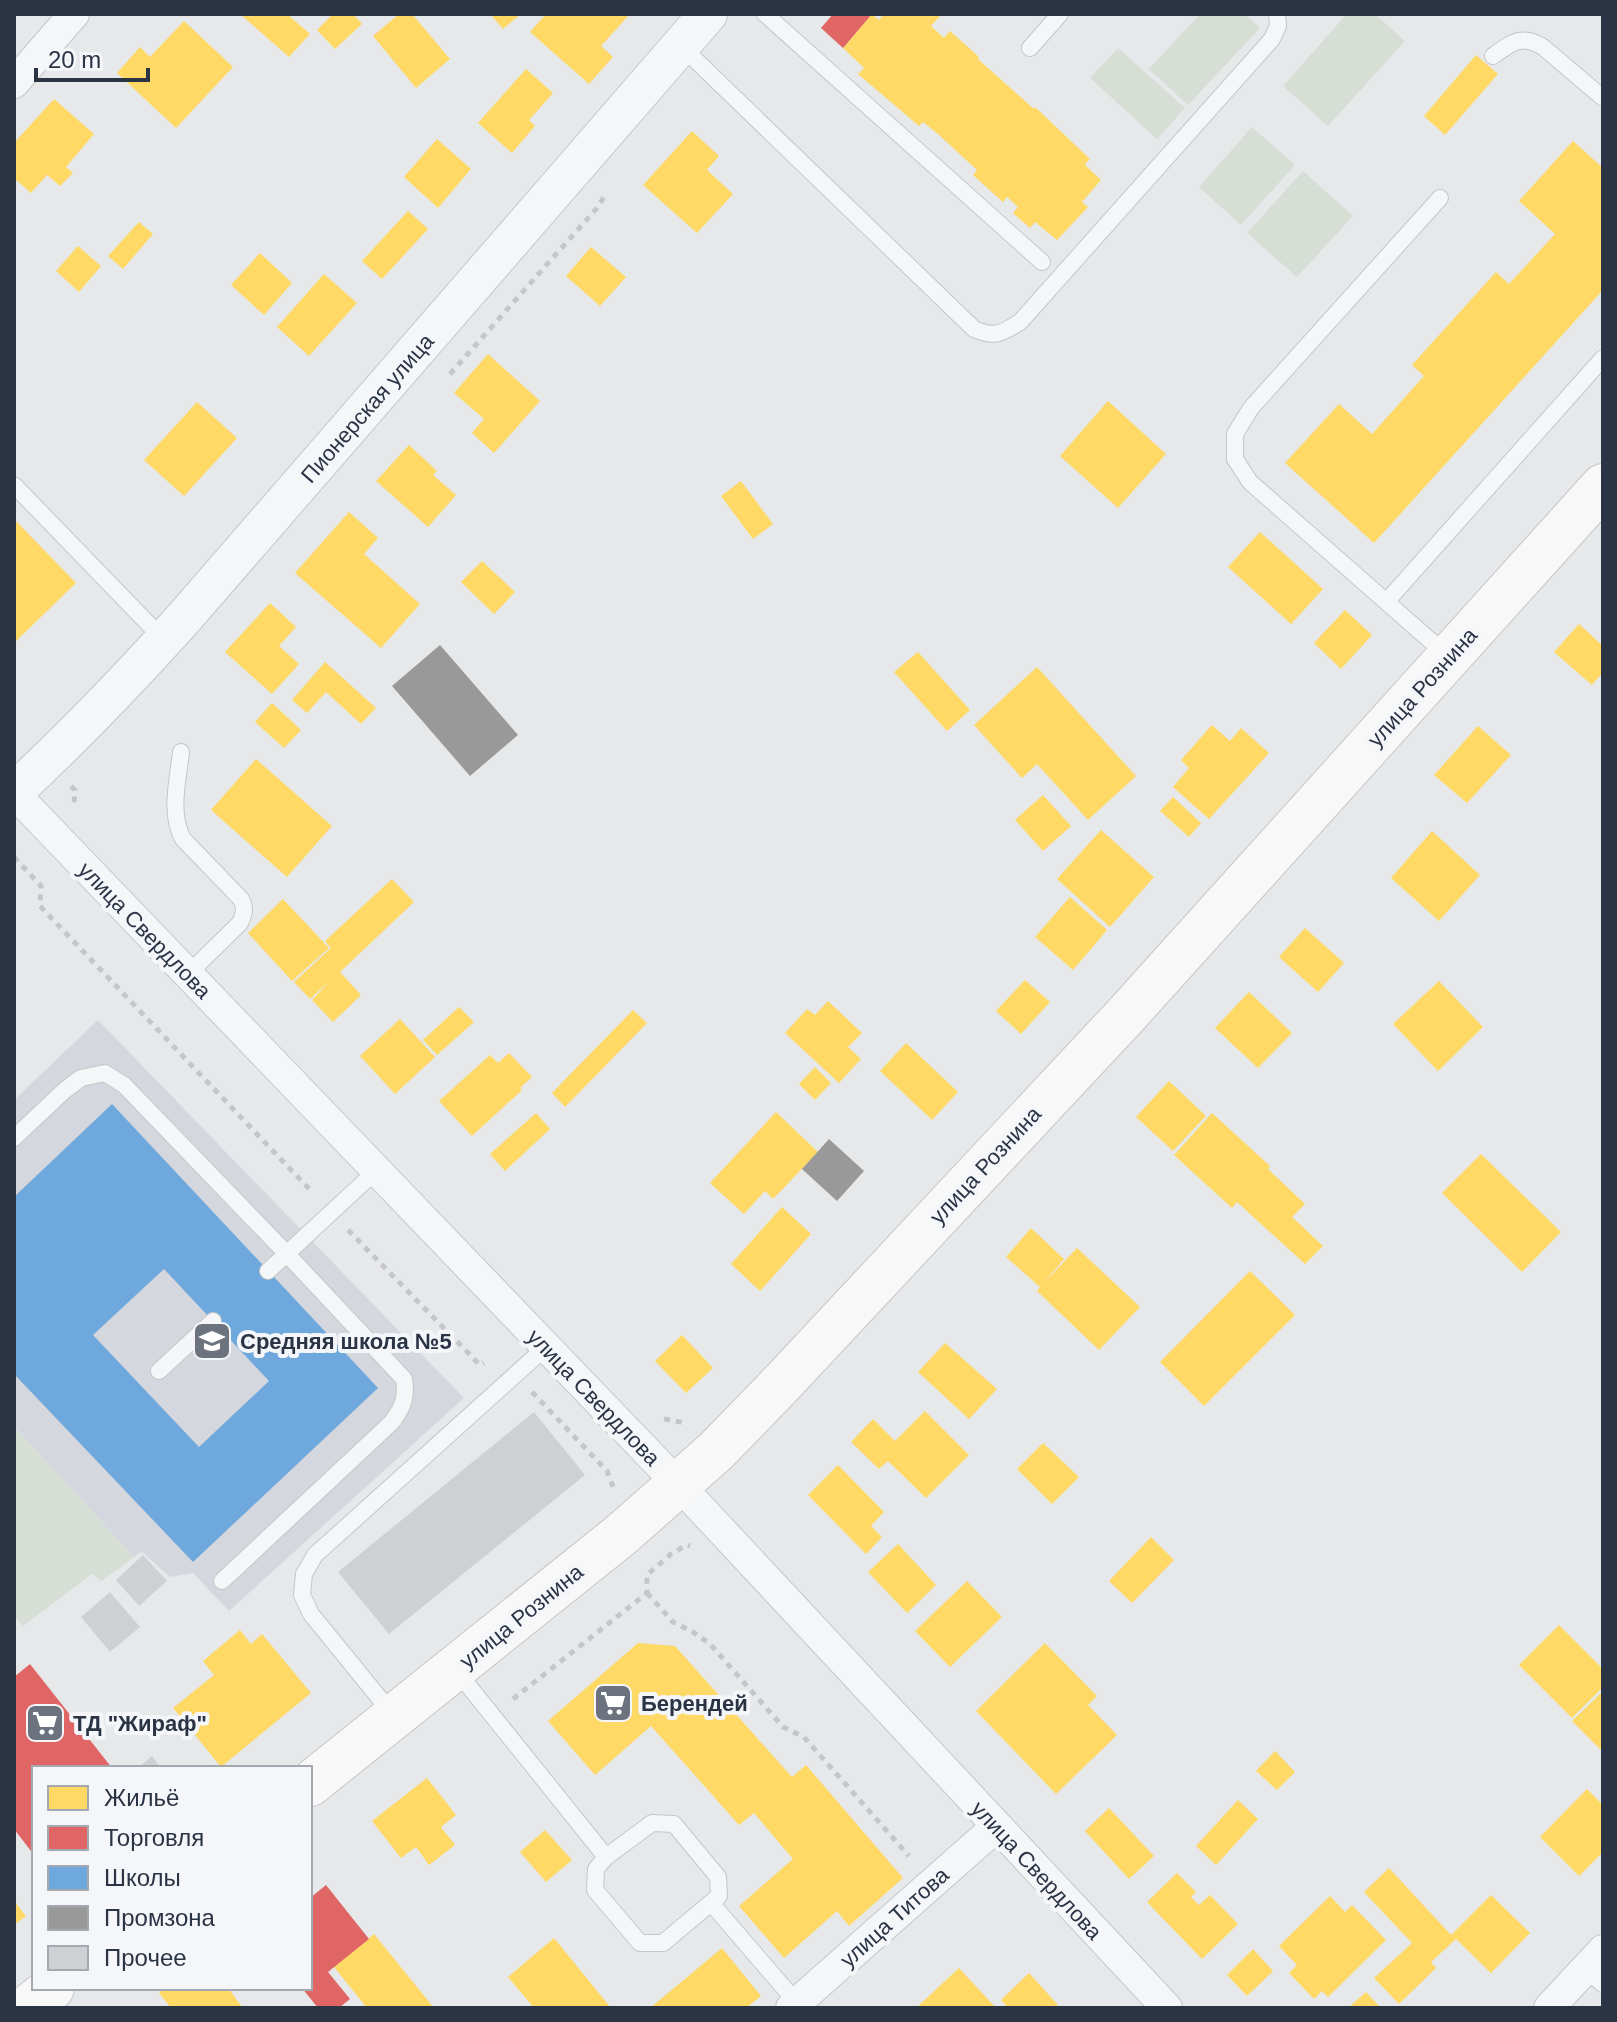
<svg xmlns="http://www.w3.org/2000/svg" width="1617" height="2022" viewBox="0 0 1617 2022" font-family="Helvetica,sans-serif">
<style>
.built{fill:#d4d7dd}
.green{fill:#d6ded6}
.homes{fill:#ffd966}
.shops{fill:#e06666}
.schools{fill:#6fa8dc;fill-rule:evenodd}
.industry{fill:#999}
.building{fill:#ced0d3}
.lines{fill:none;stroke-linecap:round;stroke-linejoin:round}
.service-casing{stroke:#c4c6c8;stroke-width:18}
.minor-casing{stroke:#c4c6c8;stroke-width:32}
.tertiary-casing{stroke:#c4c6c8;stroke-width:40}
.secondary-casing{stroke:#c4c6c8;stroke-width:46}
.path{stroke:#c5c6ca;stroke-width:5;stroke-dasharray:6 6;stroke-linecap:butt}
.service{stroke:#f5f6f7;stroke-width:16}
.minor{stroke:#f5f6f7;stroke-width:30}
.tertiary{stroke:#f5f6f7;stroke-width:38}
.secondary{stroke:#f8f8f8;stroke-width:44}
.labels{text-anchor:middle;stroke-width:8;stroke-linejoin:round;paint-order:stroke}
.street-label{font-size:22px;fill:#2b3445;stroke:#f4f6f9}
.poi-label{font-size:22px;font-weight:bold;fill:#2b3445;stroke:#f4f6f9;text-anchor:start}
</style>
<rect width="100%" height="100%" fill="#e6e8ea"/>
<path class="built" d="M98,1020L464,1398L229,1611L193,1573L170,1577L142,1552L134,1557L14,1426V1100Z"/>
<path class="green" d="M1200,14H1245L1260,28L1188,105L1149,69Z
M1347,14H1375L1405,41L1328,126L1283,86Z
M1118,48L1185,108L1157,139L1090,78Z
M1252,127L1295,165L1241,225L1199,187Z
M1303,171L1353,216L1297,277L1247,233Z
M14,1426L134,1557L102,1581L92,1574L23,1626L14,1616Z"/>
<path class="homes" d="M240,14H287L310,34L289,57Z
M333,14H353L362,24L335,49L317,30Z
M399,14H412L450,59L416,88L373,36Z
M490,14H521L503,29Z
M546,14H630L601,46L613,57L589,84L530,32Z
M872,14L879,20L884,14H942L931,26L944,38L950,31L979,57L978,59L1034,109L1035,107L1090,159L1085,164L1086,166L1101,180L1082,202L1088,207L1057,240L1035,222L1030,228L1013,213L1018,207L1007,197L1003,202L973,175L977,170L938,134L923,122L919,126L858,74L864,68L843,48Z
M184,21L233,67L176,128L117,73L140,47L150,57Z
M1476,55L1498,74L1445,135L1424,116Z
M526,69L553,93L529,120L535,126L512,153L478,123Z
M54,99L94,134L66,167L73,173L60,186L47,175L31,193L14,178V143Z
M692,131L719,156L707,170L733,194L697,233L643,185Z
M437,139L471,169L438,208L404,177Z
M1573,141L1603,168V290L1374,543L1285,463L1339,404L1372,434L1424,376L1412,365L1496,272L1509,284L1555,234L1519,201Z
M408,211L428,229L382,279L362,261Z
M139,222L153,234L123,269L108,256Z
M78,246L101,266L79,292L56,271Z
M591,247L626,277L600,306L566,276Z
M260,253L292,283L264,315L231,285Z
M324,274L357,303L309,356L277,327Z
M488,354L540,401L494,453L472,433L484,419L454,393Z
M1108,401L1166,454L1118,508L1060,456Z
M197,402L237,438L184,496L144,460Z
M409,445L437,471L433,475L456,495L428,527L376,481Z
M741,481L773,524L753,539L721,496Z
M349,512L378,538L364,554L420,604L381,648L295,573Z
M14,519L76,583L14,643Z
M1260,532L1323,589L1291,624L1228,567Z
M482,561L515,592L494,614L461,582Z
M270,603L296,627L279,646L299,664L272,694L225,652Z
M1345,610L1372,635L1341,669L1314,643Z
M1579,624L1603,646V672L1592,685L1554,652Z
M918,652L970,710L947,731L894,672Z
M325,662L376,708L361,724L326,692L307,713L292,700Z
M1037,667L1136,776L1088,820L1037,764L1022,778L974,725Z
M272,703L301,730L284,748L255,722Z
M1212,725L1230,741L1241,728L1269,753L1209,819L1173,787L1189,768L1181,760Z
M1478,726L1511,755L1467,803L1434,775Z
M256,759L332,826L287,877L211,810Z
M1043,795L1071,826L1043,851L1015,820Z
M1173,797L1201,823L1189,837L1160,811Z
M1101,830L1154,877L1110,927L1057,879Z
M1432,831L1480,875L1439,921L1391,878Z
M392,879L414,902L340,972L361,995L333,1022L312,1000L331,980L310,999L294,982L331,948L325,941Z
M1070,897L1107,930L1073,970L1035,937Z
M283,899L329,948L292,981L248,933Z
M1305,928L1344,963L1318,992L1279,957Z
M1025,980L1050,1002L1021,1034L996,1011Z
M1439,981L1483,1027L1438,1071L1393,1024Z
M1249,992L1292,1033L1258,1068L1215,1028Z
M828,1001L862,1033L848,1047L861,1059L839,1083L785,1033L807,1009L815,1015Z
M459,1007L474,1022L437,1055L423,1040Z
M633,1010L647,1023L565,1107L552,1093Z
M400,1019L435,1057L395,1094L360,1056Z
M906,1043L958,1092L932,1120L880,1071Z
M509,1053L532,1077L520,1088L522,1090L472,1136L439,1101L490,1055L498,1063Z
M815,1067L831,1083L815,1100L799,1084Z
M1169,1081L1206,1116L1173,1151L1136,1117Z
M776,1112L818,1152L773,1199L765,1191L744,1214L710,1183Z
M536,1113L550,1129L505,1171L490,1154Z
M1212,1113L1270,1166L1268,1169L1305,1204L1292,1217L1323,1246L1305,1264L1237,1202L1232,1208L1174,1155Z
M1481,1154L1561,1232L1522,1272L1442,1193Z
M782,1207L811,1234L760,1291L731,1264Z
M1031,1228L1064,1259L1043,1284L1077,1248L1140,1307L1099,1350L1037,1291L1040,1287L1006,1257Z
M1250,1271L1295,1315L1204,1406L1160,1362Z
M682,1335L713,1368L686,1393L655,1361Z
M945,1343L997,1389L969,1419L918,1372Z
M925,1411L969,1455L926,1498L888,1461L879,1469L851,1442L873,1419L895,1441Z
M1043,1443L1079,1477L1052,1504L1017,1469Z
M838,1465L884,1512L871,1526L882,1537L866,1554L808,1495Z
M1151,1537L1174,1560L1132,1603L1109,1581Z
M898,1544L936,1585L907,1613L868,1572Z
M967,1581L1002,1617L950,1667L915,1631Z
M1559,1625L1603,1669V1687L1572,1718L1519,1665Z
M240,1630L251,1644L262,1634L311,1693L221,1767L173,1708L214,1675L203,1661Z
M638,1643L675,1646L792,1777L806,1765L903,1878L849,1926L837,1911L784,1958L739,1906L793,1859L754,1813L739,1825L651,1726L595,1775L548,1721Z
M1045,1643L1097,1696L1088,1705L1117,1735L1056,1794L976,1711Z
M1603,1691V1752L1572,1721Z
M1275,1751L1295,1772L1277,1790L1256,1771Z
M427,1778L456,1815L441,1827L455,1845L429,1865L416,1847L401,1858L372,1821Z
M1587,1789L1603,1805V1852L1579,1876L1540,1837Z
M1238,1800L1258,1819L1216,1865L1196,1846Z
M1109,1808L1154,1856L1129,1879L1085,1831Z
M545,1830L572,1860L546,1882L520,1852Z
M1389,1868L1451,1935L1491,1895L1530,1933L1491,1973L1456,1939L1431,1962L1436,1968L1399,2004L1374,1978L1412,1943L1364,1892Z
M1177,1873L1196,1892L1191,1897L1199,1905L1210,1895L1238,1924L1202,1959L1147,1902Z
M1330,1896L1345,1912L1352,1905L1386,1940L1328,1997L1322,1991L1314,1999L1289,1973L1297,1965L1279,1946Z
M14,1901L26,1916L14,1925Z
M374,1934L434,2008H367L334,1967Z
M554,1938L611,2008H534L508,1977Z
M722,1948L761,1996L746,2008H650Z
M1253,1949L1273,1971L1247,1996L1227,1975Z
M959,1968L996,2008H916Z
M1029,1973L1058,2005L1054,2008H1008L1001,2000Z
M165,1988H228L243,2008H171L159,1993Z
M1366,1992L1381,2008H1348Z"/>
<path class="shops" d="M833,14H872L843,48L821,28Z
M30,1664L112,1768H34V1855L14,1829V1677Z
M326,1885L369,1939L328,1972L350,1999L339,2008H318L302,1988H310V1898Z"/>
<path class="schools" d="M112,1104L378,1388L193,1562L14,1374V1197ZM164,1269L269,1381L199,1447L93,1335Z"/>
<path class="industry" d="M440,645L518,735L470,776L392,686Z
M829,1139L864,1171L837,1201L802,1169Z"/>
<path class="building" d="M534,1412L585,1475L389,1634L338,1572Z
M143,1555L167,1581L139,1606L116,1580Z
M110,1592L140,1627L110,1652L81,1617Z
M152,1756L161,1768H138Z"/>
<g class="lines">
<g class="service-casing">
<path id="service" d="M765,14L1042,262
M682,47L974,329C995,338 1001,334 1020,322L1272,39L1278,26L1277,14
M1030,48L1060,14
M1493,56C1512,42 1522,34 1543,47L1603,98
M1440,198L1251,408L1235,434V459L1250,482L1449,657
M14,485L164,640
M1387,601L1603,358
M181,752C178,780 169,813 183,839L241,899C246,909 244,914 240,923L188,974
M14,1138L65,1090L81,1078L105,1073L124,1085L287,1254L404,1379C407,1397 403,1407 392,1422L222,1581
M268,1271L377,1170
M159,1371L213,1321
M455,1669L606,1857
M394,1716L311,1614L302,1595L304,1574L315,1555L546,1347
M652,1823L674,1824L718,1877L719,1896L663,1943H640L595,1890L596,1869L606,1857Z
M711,1903L797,2003
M1585,1969L1603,1984"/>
</g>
<g class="minor-casing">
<path id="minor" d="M14,83L74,14
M14,793L679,1485L1167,2008
M791,2008L996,1827
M1549,2008L1603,1950"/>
</g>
<g class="tertiary-casing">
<path id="tertiary" d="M14,792C73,737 129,679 183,619L708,14"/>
</g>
<g class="secondary-casing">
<path id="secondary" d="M310,1784L622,1534L716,1451L782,1383L1127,1014L1603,486
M27,2008L52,1988"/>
</g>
<path class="path" d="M450,374L597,208L606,194
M71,786L75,790L74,804L76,806
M14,857L41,886L40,906L313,1193
M348,1230L480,1365L484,1363
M532,1392L607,1471L613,1487
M664,1419L686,1423
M647,1593L673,1622L693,1632L710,1644L783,1727L804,1737L909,1856
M513,1699L647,1593V1575L671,1554L687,1545L690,1546"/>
<use href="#service" class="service"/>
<use href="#minor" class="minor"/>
<use href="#tertiary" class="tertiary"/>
<use href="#secondary" class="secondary"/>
</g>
<defs>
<g id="school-square" transform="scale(2)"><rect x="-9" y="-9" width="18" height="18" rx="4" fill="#6c737f" stroke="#f4f6f9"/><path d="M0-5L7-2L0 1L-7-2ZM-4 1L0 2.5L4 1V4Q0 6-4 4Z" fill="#fff"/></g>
<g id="supermarket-square" transform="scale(2)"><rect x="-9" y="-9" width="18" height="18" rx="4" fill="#6c737f" stroke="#f4f6f9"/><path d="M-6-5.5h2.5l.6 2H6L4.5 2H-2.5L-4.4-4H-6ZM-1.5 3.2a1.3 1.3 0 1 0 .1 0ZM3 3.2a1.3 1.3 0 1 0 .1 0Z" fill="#fff"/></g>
</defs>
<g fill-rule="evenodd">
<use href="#school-square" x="212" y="1341"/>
<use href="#supermarket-square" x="613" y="1703"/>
<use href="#supermarket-square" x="45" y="1723"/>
</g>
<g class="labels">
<g class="street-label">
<text transform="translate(367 408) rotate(-49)" y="8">Пионерская улица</text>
<text transform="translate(1422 687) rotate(-48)" y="8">улица Рознина</text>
<text transform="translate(145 930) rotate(46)" y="8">улица Свердлова</text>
<text transform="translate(985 1165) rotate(-47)" y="8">улица Рознина</text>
<text transform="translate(594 1397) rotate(46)" y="8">улица Свердлова</text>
<text transform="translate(521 1616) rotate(-39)" y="8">улица Рознина</text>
<text transform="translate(1037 1870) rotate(47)" y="8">улица Свердлова</text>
<text transform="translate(894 1917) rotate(-42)" y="8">улица Титова</text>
</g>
<g class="poi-label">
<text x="240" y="1349">Средняя школа №5</text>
<text x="641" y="1711">Берендей</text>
<text x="73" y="1731">ТД "Жираф"</text>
</g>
</g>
<rect width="1617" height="2022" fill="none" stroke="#2b3445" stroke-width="32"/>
<rect x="32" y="1766" width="280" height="224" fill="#f4f6f9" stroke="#a4a8b1" stroke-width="2"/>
<rect x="48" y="1786" width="40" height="24" fill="#ffd966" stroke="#a4a8b1" stroke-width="2"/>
<text x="104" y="1806" font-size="24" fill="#2b3445">Жильё</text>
<rect x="48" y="1826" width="40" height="24" fill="#e06666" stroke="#a4a8b1" stroke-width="2"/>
<text x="104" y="1846" font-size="24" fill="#2b3445">Торговля</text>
<rect x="48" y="1866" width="40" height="24" fill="#6fa8dc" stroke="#a4a8b1" stroke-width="2"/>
<text x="104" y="1886" font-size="24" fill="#2b3445">Школы</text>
<rect x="48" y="1906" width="40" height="24" fill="#999999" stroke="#a4a8b1" stroke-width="2"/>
<text x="104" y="1926" font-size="24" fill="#2b3445">Промзона</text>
<rect x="48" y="1946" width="40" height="24" fill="#ced0d3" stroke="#a4a8b1" stroke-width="2"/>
<text x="104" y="1966" font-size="24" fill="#2b3445">Прочее</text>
<path d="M36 68v12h112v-12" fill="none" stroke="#2b3445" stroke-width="4"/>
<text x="48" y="68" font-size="24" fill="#2b3445" stroke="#f4f6f9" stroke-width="6" paint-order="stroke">20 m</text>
</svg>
